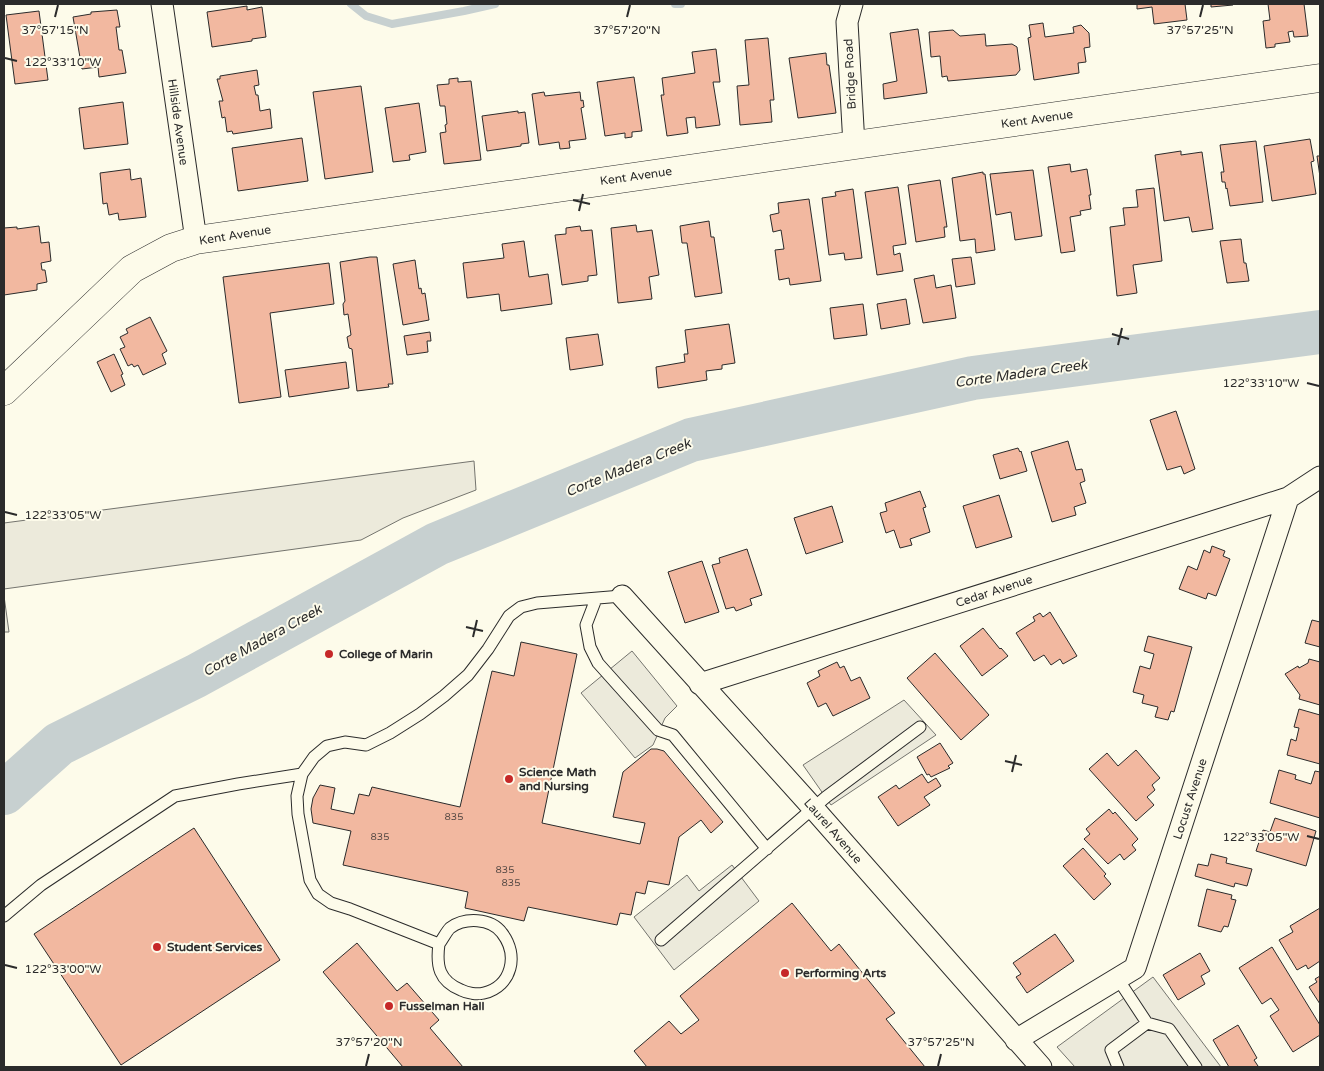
<svg xmlns="http://www.w3.org/2000/svg" width="1324" height="1071" viewBox="0 0 1324 1071" font-family="'Varela Round',sans-serif">
<style>
.parking{fill:#eceadb;stroke:#74746e}
.lines{fill:none;stroke-linecap:round;stroke-linejoin:round}
.stream{stroke:#c7d0d0;stroke-width:8}
.river{stroke:#c7d0d0;stroke-width:44}
.building{fill:#f2b8a0;stroke:#2b2b2b}
.service-casing{stroke:#2b2b2b;stroke-width:13}
.minor-casing{stroke:#2b2b2b;stroke-width:23}
.tertiary-casing{stroke:#2b2b2b;stroke-width:29}
.service{stroke:#fdfbea;stroke-width:11}
.minor{stroke:#fdfbea;stroke-width:21}
.tertiary{stroke:#fdfbea;stroke-width:28}
.ticks{fill:none;stroke:#2b2b2b;stroke-width:2}
.poi-dot{fill:#c62828;stroke:#fdfbea;stroke-width:2}
.labels{text-anchor:middle;stroke-width:4;stroke-linejoin:round;paint-order:stroke}
.number-label{font-size:10px;fill:#5d4e48}
.street-label{font-size:12px;fill:#2b2b2b;stroke:#fdfbea}
.poi-label{font-size:12px;font-weight:bold;fill:#2b2b2b;stroke:#fdfbea;text-anchor:start}
.water-label{font-size:14px;font-style:italic;fill:#2b2b2b;stroke:#fdfbea}
.ticks-label{font-size:12px;text-anchor:middle;fill:#2b2b2b;stroke:#fdfbea;stroke-width:4;stroke-linejoin:round;paint-order:stroke}
</style>
<rect width="100%" height="100%" fill="#fdfbea"/>
<path class="parking" d="M474,461L476,490L403,518L361,540L4,589V523Z
M4,596L9,632H4Z
M632,651L677,706L665,718L653,745L635,758L581,693Z
M904,700L936,735L831,805L803,765Z
M732,865L759,901L674,970L634,917L687,875L699,891Z
M1153,977L1221,1067H1075L1057,1047Z"/>
<g class="lines">
<path class="stream" d="M351,4L366,16L392,24L464,11L495,4
M675,4H681"/>
<path class="river" d="M4,793L59,744L196,676L437,544L691,440L973,378L1320,332"/>
</g>
<path class="building" d="M1137,4H1185L1187,20L1154,24L1152,7L1137,9Z
M1211,4H1233V5L1211,7Z
M1268,4H1304L1308,36L1294,37L1293,31L1288,32L1290,42L1275,44V47L1266,48L1263,21L1270,20Z
M247,6V10L262,7L266,37L252,39V41L212,47L207,12Z
M117,10L120,27H116L119,50H122L126,73L99,77L98,67L82,69L73,17L91,14V12Z
M39,11L48,80L15,84L6,15Z
M1043,23L1045,37L1074,33L1073,27L1081,25L1089,33L1090,47L1084,48L1086,62L1078,63L1079,73L1034,80L1028,38L1031,37L1029,25Z
M918,29L927,93L884,99L883,84L897,81L890,33Z
M953,30L960,36L985,34L986,46L1012,44L1017,47L1020,70L1016,75L948,81L947,76L942,77L940,56L931,57L929,32Z
M768,38L774,100H770L772,122L740,125L737,86L749,85L745,40Z
M716,49L720,82H713L720,125L696,128L695,117L686,118L688,133L667,136L661,95H664L662,78L695,73L692,52Z
M826,53L827,65H829L836,113L798,118L789,58Z
M257,70L259,85L254,86L256,95H258L260,111L270,109L272,128L233,134L232,131L227,132L225,117L222,118L219,101H223L217,79H220V76Z
M634,77L642,131L632,132V137L625,138V133L605,136L597,82Z
M458,78V82L471,81L481,160L444,164L440,133L446,132L445,125L447,124L445,106H440L437,85L449,84V79Z
M361,86L373,172L325,179L313,92Z
M544,92L545,96L580,92L581,101L583,100L584,107L581,108L586,139L569,141L570,148L560,149L559,142L539,145L532,94Z
M123,102L128,144L84,149L79,108Z
M419,103L426,152L409,155L410,160L393,162L385,108Z
M518,111V113L525,112L529,143L521,144V146L487,151L482,116Z
M302,138L308,181L238,191L232,148Z
M1310,139L1314,161L1311,162L1316,194L1272,201L1264,146Z
M1256,141L1263,202L1230,206L1227,188L1226,189L1225,182H1222L1221,172H1224L1220,145Z
M1181,151V155L1202,152L1213,229L1192,232L1189,217L1164,221L1155,155Z
M1317,156H1320V177Z
M1070,164L1071,172L1087,169L1091,195H1089L1091,209L1080,211L1081,215L1070,217L1075,251L1061,253L1048,167Z
M130,169L131,180L141,178L146,217L119,220L118,213L109,215L107,203L103,204L100,173Z
M1033,170L1042,236L1015,240L1011,212L996,215L990,174Z
M983,172V174H985L995,250L976,253L975,239L960,241L952,178Z
M940,180L947,227H944L945,237L916,242L908,185Z
M898,187L906,244L893,246L894,255L900,253L903,271L877,275L865,192Z
M1154,188L1162,261L1133,265L1137,293L1117,296L1110,227L1125,225L1123,208L1138,207L1136,190Z
M853,189L862,258L845,260L844,253L829,255L822,198L836,196L835,192Z
M809,199L821,281L790,285L789,278L779,280L775,250L784,249L781,230L773,232L770,215L779,213L778,203Z
M709,221L711,237H714L722,293L695,297L687,243H682L680,226Z
M636,225L637,232L652,230L659,275L649,277L652,299L618,303L611,228Z
M39,226L41,243L49,242L51,261L41,263L42,270H45L47,282L37,284V290L4,295V228L17,227V229Z
M580,226L581,231L592,230L597,275L588,276V281L562,285L555,235L566,234V228Z
M1241,239L1244,263H1246L1249,281L1227,283L1220,241Z
M524,241L529,277L548,274L552,304L501,311L499,294L467,298L463,263L504,258L502,244Z
M370,257H377L393,384H388L389,387L357,391L352,349L349,348L347,337L351,335L348,314L344,315L343,304L345,301L340,262Z
M971,257L975,284L956,287L952,259Z
M415,260L419,289L421,288L422,294L425,293L429,320L403,325L393,264Z
M329,263L334,304L270,313L281,397L239,403L223,277Z
M934,275L936,288L951,285L956,318L923,323L914,279Z
M906,299L910,324L881,329L877,304Z
M863,304L867,335L834,339L830,308Z
M150,317L167,351L162,354L166,364L143,375L138,365L134,367L132,364L128,366L120,349L125,347L120,337L128,333L126,329Z
M729,324L735,363L722,365V369L706,371L707,380L658,388L656,367L685,362L684,354H688L685,330Z
M430,332L431,341H427L428,352L407,355L404,336Z
M598,334L603,365L570,370L566,338Z
M114,354L123,374L121,375L125,385L111,392L97,362Z
M346,362L349,388L289,397L285,370Z
M1176,411L1195,469L1184,474L1181,466L1167,470L1150,420Z
M1068,441L1076,470L1082,469L1085,481L1080,483L1086,503L1074,507L1076,515L1052,522L1031,452Z
M1018,448L1020,452L1021,451L1027,471L1000,479L993,455Z
M920,491L926,507L923,508L930,532L910,539L912,545L900,548L894,530L886,533L880,513L887,511L885,503Z
M999,495L1012,537L976,548L963,506Z
M832,506L843,542L806,554L794,518Z
M1212,546L1225,551L1223,556L1230,559L1216,596L1208,593L1206,599L1179,589L1188,566L1197,570L1204,550L1210,553Z
M747,549L762,595L750,599L752,605L736,611L734,607L726,609L712,565L720,563L719,558Z
M702,561L719,612L685,623L668,572Z
M1050,612L1077,656L1063,664L1060,659L1051,665L1044,655L1034,661L1016,633L1035,621L1033,617L1040,613L1043,617Z
M1312,620L1320,622V647L1305,643Z
M983,628L1000,649L1001,648L1008,656L982,676L960,646Z
M1148,636L1192,647L1174,712L1171,711L1168,720L1155,717L1158,707L1142,703L1144,695L1133,692L1140,666L1150,669L1154,654L1144,651Z
M521,642L577,654L542,823L640,844L645,823L613,817L623,772L651,749H657L664,751L723,822L711,833L701,820L679,837L669,885L648,881L645,894L636,892L631,915L620,913L617,925L528,907L524,921L465,908L468,892L343,865L351,831L313,823L311,809L313,798L320,785L335,788L331,809L354,814L359,794L369,796L372,787L460,807L492,671L514,676Z
M935,653L989,715L961,740L907,678Z
M1309,659L1320,662V705L1299,699L1300,695L1285,674L1298,666L1299,668L1308,663Z
M837,662L840,668L844,666L851,681L860,677L870,698L833,716L826,703L818,707L807,683L820,676L818,671Z
M1299,709L1320,715V764L1287,755L1291,739L1296,741L1299,728L1294,727Z
M940,743L953,763L948,766L950,768L931,777L929,774L927,775L917,757Z
M1136,750L1160,778L1152,785L1155,790L1147,797L1154,805L1136,821L1089,769L1107,753L1118,766Z
M1279,770L1296,775L1295,779L1311,784L1315,771L1320,772V818L1270,803Z
M922,774L928,783L936,778L941,786L924,797L930,805L898,826L878,797L896,785L899,789Z
M1109,809L1113,814L1115,812L1138,839L1132,845L1136,850L1124,860L1120,854L1108,864L1084,839L1090,834L1086,829Z
M1275,818L1316,831L1306,866L1256,851L1263,830L1270,832Z
M194,828L280,960L121,1065L34,934Z
M1083,848L1106,874L1104,876L1111,884L1094,900L1063,866Z
M1211,854L1227,858L1226,863L1252,869L1247,886L1235,883L1234,887L1195,876L1198,864L1208,866Z
M1207,889L1232,895L1231,899L1236,900L1228,927L1224,926L1221,932L1198,926Z
M792,903L831,951L839,944L895,1013L886,1019L925,1067H647L634,1051L669,1021L681,1034L699,1020L680,996Z
M1320,908V961L1308,969L1306,965L1297,970L1279,940L1293,932L1290,926Z
M1055,934L1074,961L1027,993L1016,977L1021,974L1013,963Z
M357,943L397,991L407,983L439,1020L430,1028L463,1067H403L323,972Z
M1272,947L1320,1025V1035L1293,1052L1270,1016L1279,1010L1271,998L1262,1004L1239,968Z
M1200,953L1210,971L1201,976L1205,984L1178,1000L1163,975Z
M1320,976V1004L1309,987L1317,982L1315,979Z
M1238,1025L1257,1058L1254,1060L1258,1066L1255,1067H1229L1213,1040Z"/>
<g class="lines">
<g class="service-casing">
<path id="service" d="M596,599L586,625L590,647L598,663L658,730L673,735L767,849
M302,774L297,796L298,814L310,880L318,894L331,903L350,909L439,944C436,966 439,981 461,990C467,993 477,995 484,993C512,986 519,955 502,933C491,918 465,917 450,928C446,932 443,939 439,944
M4,916L41,885L175,796L238,784L302,774L314,757L327,746L345,742L366,745L390,733L420,714L444,696L468,675L488,649L509,616L521,607L537,603L622,596
M661,940L826,797L920,727
M1118,979L1147,1023L1169,1029L1196,1067
M1118,1067L1111,1050L1147,1023"/>
</g>
<g class="minor-casing">
<path id="minor" d="M162,4L196,240
M852,4L847,22L854,145
M622,596L814,809L1041,1067
M700,684L1288,498L1320,477
M1016,1040L1135,968L1288,498"/>
</g>
<g class="tertiary-casing">
<path id="tertiary" d="M4,391L132,269L171,248L196,240L1320,78"/>
</g>
<use href="#service" class="service"/>
<use href="#minor" class="minor"/>
<use href="#tertiary" class="tertiary"/>
</g>
<path class="ticks" d="M55,17L58,5M627,17L630,5M1200,17L1203,5M5,58L17,61M573,200L590,204M579,211L583,194M1112,334L1129,339M1118,345L1122,328M1307,383L1319,386M5,512L17,515M466,627L483,631M473,637L477,620M1005,761L1022,765M1012,772L1016,755M1307,836L1319,839M5,965L17,968M366,1066L369,1054M938,1066L941,1054"/>
<g class="poi-dot">
<circle cx="329" cy="654" r="5"/>
<circle cx="509" cy="779" r="5"/>
<circle cx="157" cy="947" r="5"/>
<circle cx="785" cy="973" r="5"/>
<circle cx="389" cy="1006" r="5"/>
</g>
<g class="labels">
<g class="number-label">
<text x="454" y="820">835</text>
<text x="380" y="840">835</text>
<text x="505" y="873">835</text>
<text x="511" y="886">835</text>
</g>
<g class="street-label">
<text transform="translate(850 74) rotate(-93)" y="4">Bridge Road</text>
<text transform="translate(1037 119) rotate(-8)" y="4">Kent Avenue</text>
<text transform="translate(178 122) rotate(82)" y="4">Hillside Avenue</text>
<text transform="translate(636 176) rotate(-8)" y="4">Kent Avenue</text>
<text transform="translate(235 235) rotate(-9)" y="4">Kent Avenue</text>
<text transform="translate(994 591) rotate(-18)" y="4">Cedar Avenue</text>
<text transform="translate(1190 799) rotate(-72)" y="4">Locust Avenue</text>
<text transform="translate(833 831) rotate(49)" y="4">Laurel Avenue</text>
</g>
<g class="poi-label">
<text x="339" y="658">College of Marin</text>
<text x="519" y="776">Science Math<tspan x="519" dy="14">and Nursing</tspan></text>
<text x="167" y="951">Student Services</text>
<text x="795" y="977">Performing Arts</text>
<text x="399" y="1010">Fusselman Hall</text>
</g>
<g class="water-label">
<text transform="translate(1021 373) rotate(-8)" y="5">Corte Madera Creek</text>
<text transform="translate(628 467) rotate(-22)" y="5">Corte Madera Creek</text>
<text transform="translate(262 640) rotate(-29)" y="5">Corte Madera Creek</text>
</g>
</g>
<g class="ticks-label">
<text x="55" y="34">37°57'15"N</text>
<text x="627" y="34">37°57'20"N</text>
<text x="1200" y="34">37°57'25"N</text>
<text x="63" y="66">122°33'10"W</text>
<text x="1261" y="387">122°33'10"W</text>
<text x="63" y="519">122°33'05"W</text>
<text x="1261" y="841">122°33'05"W</text>
<text x="63" y="973">122°33'00"W</text>
<text x="369" y="1046">37°57'20"N</text>
<text x="941" y="1046">37°57'25"N</text>
</g>
<rect width="1324" height="1071" fill="none" stroke="#2b2b2b" stroke-width="10"/>
</svg>
